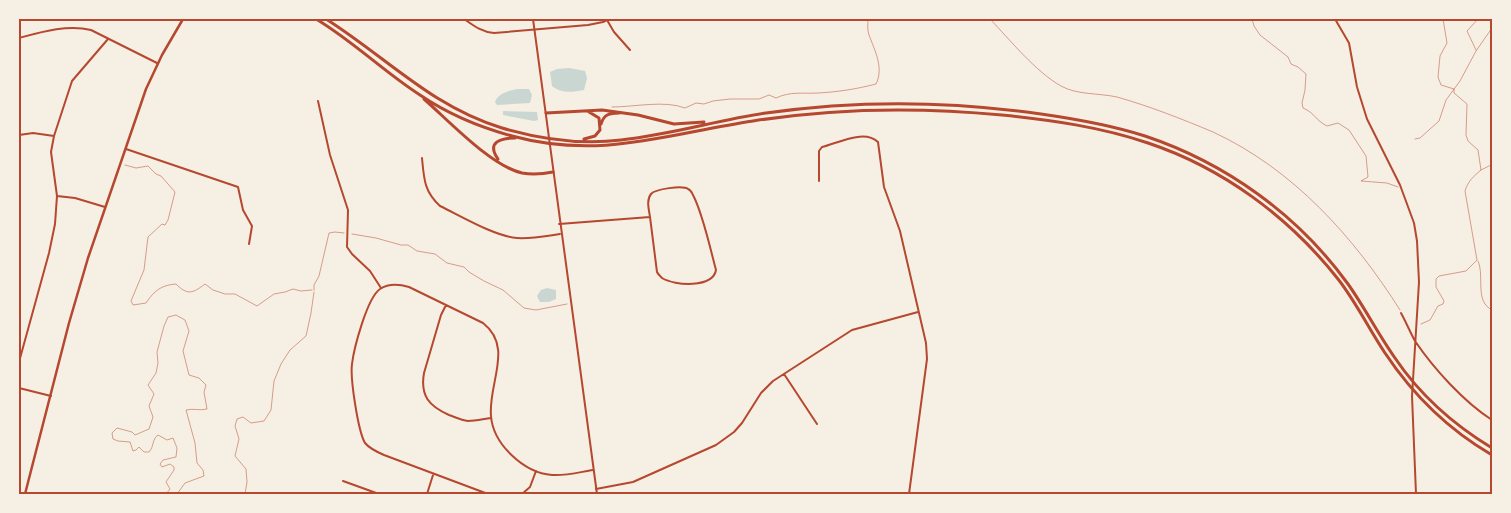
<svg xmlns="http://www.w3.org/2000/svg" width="1511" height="513" viewBox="0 0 1511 513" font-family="Helvetica,sans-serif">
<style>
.water{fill:#c9d6d2}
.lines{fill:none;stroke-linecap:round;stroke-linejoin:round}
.path{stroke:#b5482f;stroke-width:0.5}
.minor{stroke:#b5482f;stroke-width:2}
.tertiary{stroke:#b5482f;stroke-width:2}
.secondary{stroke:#b5482f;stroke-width:2.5}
.motorway{stroke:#b5482f;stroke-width:3}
.neatline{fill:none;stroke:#b5482f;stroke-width:2}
</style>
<rect width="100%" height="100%" fill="#f6efe4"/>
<path class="water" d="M569,68L585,71L587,78L584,90C572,92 562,94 552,86L550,72L557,69Z
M519,89H529L532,95L530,103L497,105L495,102C498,93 510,90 519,89Z
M503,111L537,112L538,120L534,121L503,115Z
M547,288L556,290V299L549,302H540L537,296L541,290Z"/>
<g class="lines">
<path class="path" d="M143,19H144
M990,19C1010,40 1036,72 1061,86C1077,95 1099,93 1117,97C1149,106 1182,119 1213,132C1293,169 1354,237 1400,310
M1252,19L1254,26L1260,35L1288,57L1291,64L1298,67L1306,74L1305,90L1302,103L1303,108C1315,113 1315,120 1327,126L1338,123L1349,130L1366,156L1368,177L1361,181L1387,183L1398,187
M1476,50L1467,31L1478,19
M612,107C634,107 665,100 685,108L696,103L704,104L713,101L730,99H759L769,95L776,98C791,91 802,94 818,93C837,92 857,89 876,84C884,68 875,51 869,35C867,30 868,24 868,19
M1415,139L1420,138L1439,121L1446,100L1460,81L1476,51L1492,28
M125,165L136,168L148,166L156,174L161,176L175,192L168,220L165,225L162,224L148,237L144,270L131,301L133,305L146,303C154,291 161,285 176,284C187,295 192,294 205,284L213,290L225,294H235L257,306L274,294L285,292L293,289L301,291L312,290
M1481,170L1491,165L1492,167
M352,234L376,238L401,245H408L417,251L435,254L447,263L464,267L469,272L484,281L503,290L524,308L536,310L567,304
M1478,261C1485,277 1474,301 1492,310
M314,290V285L319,276L329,233L335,232L344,233
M1421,324L1430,320L1438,306L1443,304L1444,301L1436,287V279L1439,276L1466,271L1477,260L1465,191C1468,181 1473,177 1481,170L1478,150L1468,141L1466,135L1467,104L1454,93V89L1441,85L1438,77L1440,56L1447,43L1443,19
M166,494L170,489L166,482L174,470V467L170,464L162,467L160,464L163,460L176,457L177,448L173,438L167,440L158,435C152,439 154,447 149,452H144L139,447L136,450L133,451L130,442L118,441L113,439L112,433L117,428L132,432L135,435L149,429L153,417L149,406L154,394L148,385L156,373L158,363L157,352L164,326L168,317L176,315L185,320L189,331L183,351L189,375L199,378L206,385L204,392L207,409C200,411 193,408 186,410L195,443L197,463L203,470L204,476L185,483L177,494
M245,494L247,482L246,469L235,456L239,439L235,426L237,419L243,417L251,423L264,421L271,410L274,381L281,364L290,350L306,336L311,313L314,292"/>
<path class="minor" d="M464,19C474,26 482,32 494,33L588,25L603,22L609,19
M1335,19L1349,43L1357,87L1367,119L1400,185L1414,223L1417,241L1419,282L1412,396L1416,494
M607,20L614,32L630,50
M19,38C41,32 68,24 91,30L157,63
M318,101L330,155L348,210L347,247L352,254L370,271L381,288
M19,135L33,133L54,136
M126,149L238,187L243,210L252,226L249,244
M422,158C424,179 424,191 440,206C461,216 494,236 517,238C531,239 546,236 560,234
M819,181V151L822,147C838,143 864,129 878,142L884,187L900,231L926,343L927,359L909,494
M57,196L75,198L105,207
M559,224L650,217C649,210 646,200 651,194C655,189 683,185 688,189C691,190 692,193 693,195C703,214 710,248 716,270C713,288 675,286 662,278C661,277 658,274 657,272L650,217
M446,305L441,315L424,373C420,396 429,406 449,415C455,417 461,420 468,421C476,421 483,419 491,418
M1401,313C1406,322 1410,332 1415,341C1434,369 1464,402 1492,420
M19,362L49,253L55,224L57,196L51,152L54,136L72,81L108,39
M784,374L817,424
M19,388L51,396
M343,481L379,494
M596,489L633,482L716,445L734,432L742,423L761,393L773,381L852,330L918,312
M427,494L433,475
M488,494L384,455C377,452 370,449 365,443C358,431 350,378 352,364C354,348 367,298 380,289C389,283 399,284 409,287L483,323C514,347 488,383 491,416C493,444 524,473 552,475C566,476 580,472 593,470
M522,494L530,487L536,471"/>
<path class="tertiary" d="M533,19L597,494"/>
<path class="secondary" d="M25,494L69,323L88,258L146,89L162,55L183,19"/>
<path class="motorway" d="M316,19C353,41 384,72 420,95C448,114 479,127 512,136C600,160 667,134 753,121C835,108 919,107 1002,115C1051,120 1101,127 1148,143C1223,168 1289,217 1338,279C1356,302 1369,329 1385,353C1413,395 1449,430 1492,455
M326,19C386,57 432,107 502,128C540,139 581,145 621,140C670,135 718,120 766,113C857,100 950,101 1041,114C1076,119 1111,125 1145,136C1226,163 1298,215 1348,284C1365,308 1378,334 1395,358C1420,395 1454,425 1492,448
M424,99C449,121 491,166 522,173C533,175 543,174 553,172
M546,113L602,110L638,115L674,124L704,122
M601,124C604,114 610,113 619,113
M584,139L595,136L600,130L599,118L589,112
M498,159C486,142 501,138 515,138"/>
</g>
<rect width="1511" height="513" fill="none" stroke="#f6efe4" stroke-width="40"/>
<rect x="20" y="20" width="1471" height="473" class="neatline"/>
</svg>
